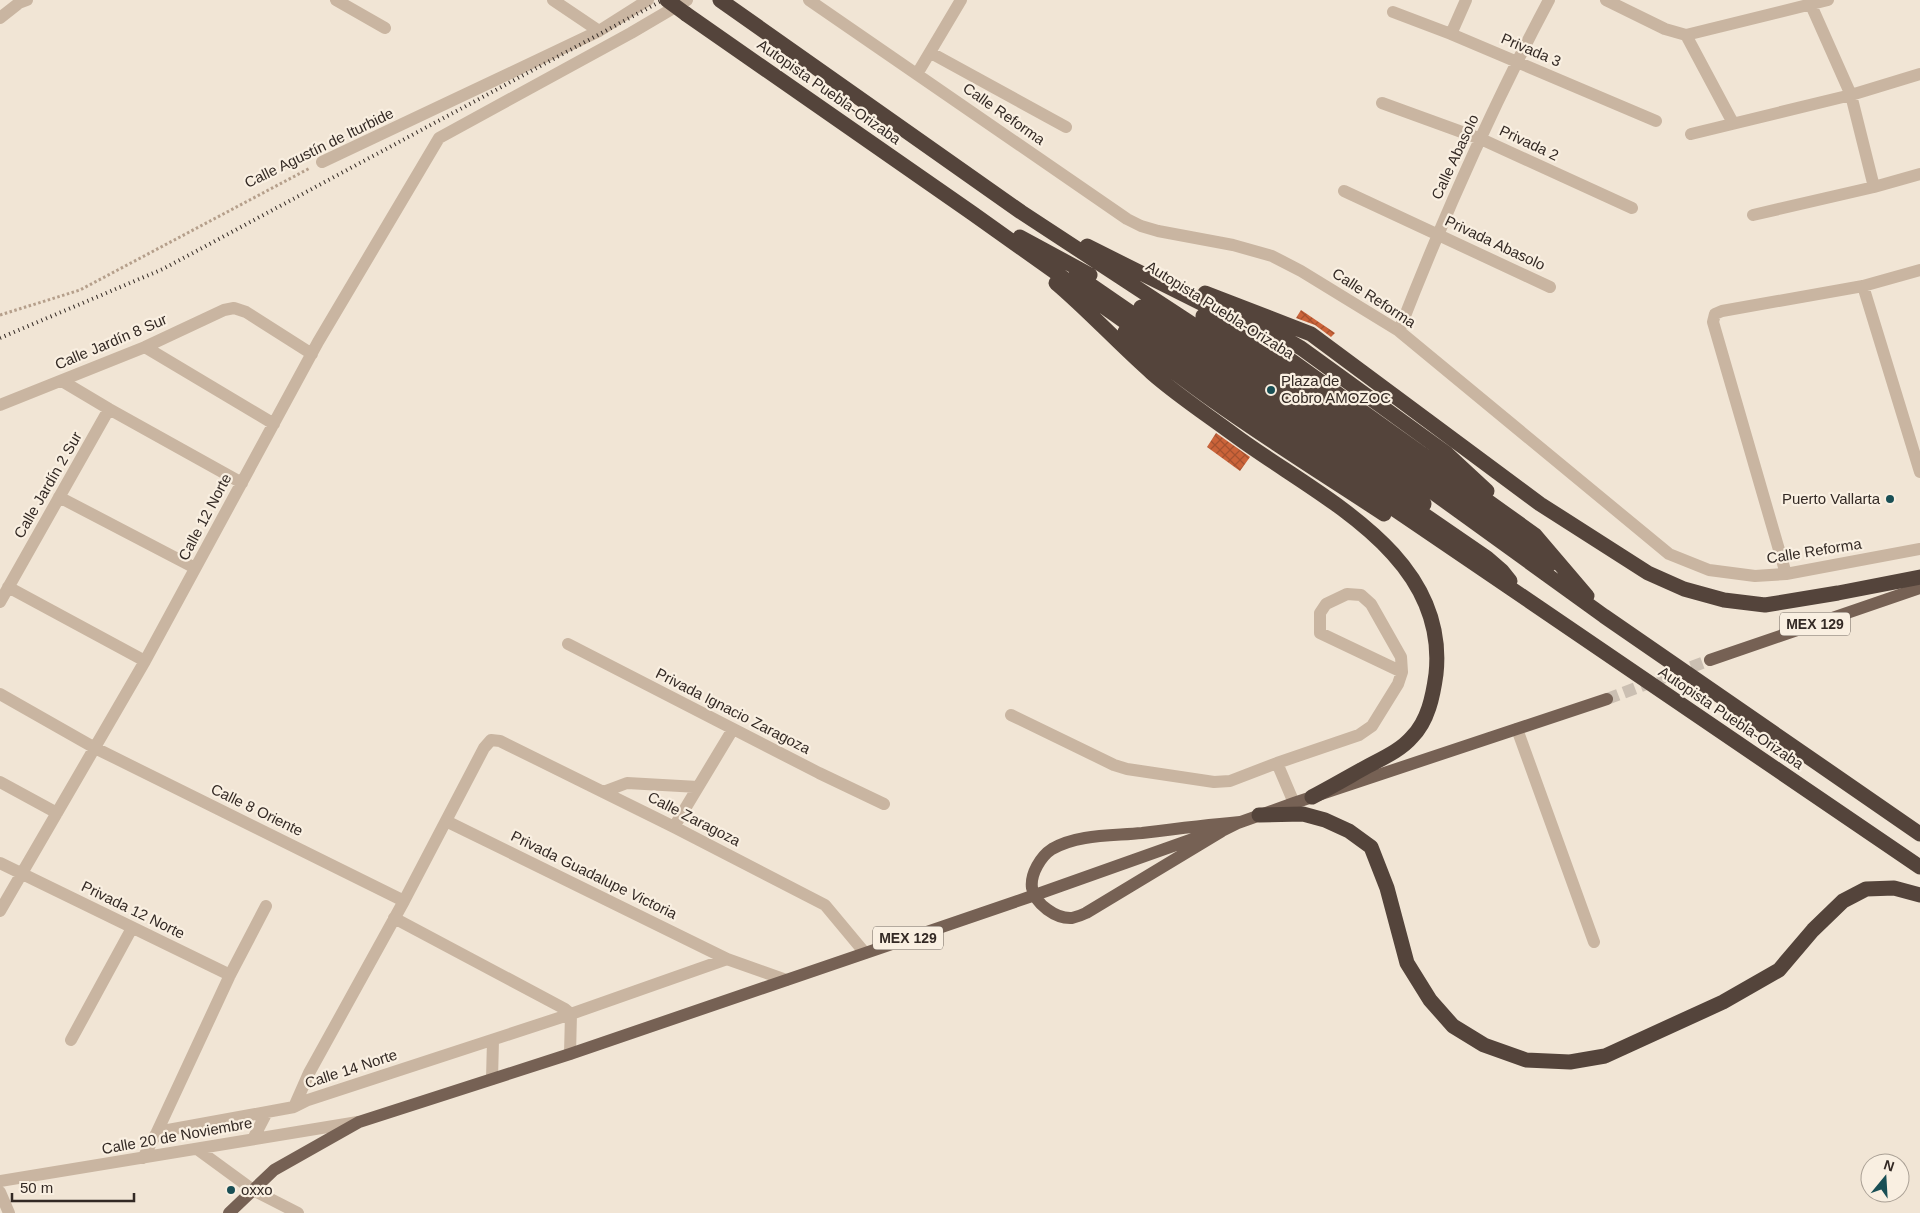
<svg xmlns="http://www.w3.org/2000/svg" width="1920" height="1213" viewBox="0 0 1920 1213" font-family="Helvetica,sans-serif">
<style>
.building{fill:url(#building-cross-hatch)}
.lines{fill:none;stroke-linecap:round;stroke-linejoin:round}
.major-tunnel{stroke:#cbbfb2;stroke-width:12;stroke-dasharray:12 6;stroke-linecap:butt}
.path{stroke:#b59f8b;stroke-width:3;stroke-dasharray:2.5 2.5;stroke-linecap:butt}
.minor{stroke:#c9b5a1;stroke-width:12}
.major{stroke:#766154;stroke-width:12}
.highway{stroke:#54443b;stroke-width:15}
.rail{stroke:#332924;stroke-width:4;stroke-dasharray:1 4;stroke-linecap:butt}
.highway-bridge{stroke:#54443b;stroke-width:15}
.poi-dot{fill:#194f55;stroke:#f9efe1;stroke-width:2}
.labels{text-anchor:middle;stroke-width:4.5;stroke-linejoin:round;paint-order:stroke}
.shield{fill:#f9efe1;stroke:#6e645d;stroke-width:1}
.shield-label{font-size:14px;font-weight:bold;fill:#332924}
.street-label{font-size:15px;fill:#332924;stroke:#f9efe1}
.poi-label{font-size:15px;fill:#332924;stroke:#f9efe1;text-anchor:start}
</style>
<defs>
<pattern id="building-cross-hatch" width="8" height="8" patternUnits="userSpaceOnUse" patternTransform="scale(1.25)"><rect width="8" height="8" fill="#cb6339"/><path d="M0 0l8 8M0 8l8-8" fill="none" stroke="#a55230"/></pattern>
</defs>
<rect width="100%" height="100%" fill="#f1e5d5"/>
<path class="building" d="M1301,310L1335,333L1331,337L1315,325L1296,318Z
M1216,433L1250,457L1240,471L1207,447Z"/>
<g class="lines">
<path class="major-tunnel" d="M1607,699L1710,660"/>
<path class="path" d="M0,315L80,290L310,168"/>
<path class="minor" d="M336,0L385,28
M553,0L599,31
M809,0L1127,219L1141,226L1158,231L1233,245L1272,256L1301,271L1399,331L1669,554L1709,570L1755,576L1786,574L1920,549
M1606,0L1665,29L1686,35L1828,0
M1811,5L1851,95L1874,187
M1393,12L1451,34L1656,121
M0,18L19,3L27,0
M1451,34L1466,0
M1686,35L1733,123
M931,53L1066,127
M917,74L961,0
M1382,103L1481,139L1632,208
M1691,134L1851,95L1920,74
M322,162L599,31L648,0
M1344,191L1550,287
M1753,215L1874,187L1920,174
M1863,286L1920,472
M1399,331C1443,218 1492,107 1549,0
M145,347L274,424
M62,381L109,409L242,483
M0,405L145,347L224,310L234,308L246,312L312,354
M59,497L195,568
M1786,574L1713,322L1715,314L1722,311L1863,286L1920,270
M8,587L145,661
M0,602L109,409
M568,644L819,773L884,804
M0,694L95,748L404,901
M1011,715L1114,765L1127,769L1214,782L1230,781L1277,763
M1517,729L1594,942
M0,782L57,813
M603,792L627,783L698,787
M1294,803L1277,763L1359,735L1372,726L1398,684L1402,672L1401,657L1371,604L1361,595L1347,594L1326,604L1320,613V633L1402,672
M446,821L727,959L786,980
M674,827L733,729
M0,863L230,975
M0,911L145,661L318,342L439,138L631,33L687,0
M394,918L565,1009L571,1014L570,1054
M71,1040L132,928
M492,1079L493,1040
M294,1107L309,1073L404,901L484,748L491,740L500,741L674,827L825,905L865,953
M157,1132L294,1107L308,1100L571,1014L727,959
M253,1139L267,1112
M197,1149L253,1190L298,1213
M143,1158L157,1132L230,975L266,906
M0,1181L358,1122
M0,1192L9,1213"/>
<path class="major" d="M1710,660L1920,588
M1240,822L1222,831L1086,913C1082,915 1076,917 1072,918C1056,919 1035,904 1032,888C1030,874 1041,856 1052,849C1078,834 1112,836 1142,833C1174,829 1207,825 1240,822Z
M229,1213L274,1170L359,1122L570,1054L1035,895L1294,803L1607,699"/>
<path class="highway" d="M720,0L1021,212L1279,381L1604,616L1920,834
M686,14L972,213L1256,415L1920,867
M1020,237L1090,275
M1087,246L1201,303L1292,361L1535,535L1587,596
M1076,275L1487,558L1502,571L1510,581
M1056,283C1089,311 1119,344 1152,373C1177,395 1206,414 1233,434C1314,495 1449,552 1436,674C1433,696 1428,721 1412,737C1401,750 1383,758 1368,766C1350,776 1331,787 1312,797
M1205,293L1311,334L1540,504L1648,573L1684,589L1724,600L1765,605L1838,593L1920,577
M1141,307L1272,392L1388,473L1424,504
M1203,316L1286,371L1527,545L1549,565
M1249,318L1301,348L1446,453L1487,491
M1125,332C1205,401 1296,456 1384,514
M1259,815L1303,814L1325,820L1349,831L1371,847L1387,888L1407,963L1430,1000L1453,1026L1484,1045L1526,1060L1570,1062L1605,1056L1723,1002L1779,970L1813,930L1843,901L1866,889L1894,888L1920,895"/>
<path class="rail" d="M0,338L163,269L663,0"/>
<path class="highway-bridge" d="M667,0L686,14"/>
</g>
<g class="poi-dot">
<circle cx="1271" cy="390" r="5"/>
<circle cx="1890" cy="499" r="5"/>
<circle cx="231" cy="1190" r="5"/>
</g>
<g class="labels">
<g class="shield">
<rect x="1780" y="612.5" width="70" height="23" rx="4"/>
<rect x="873" y="926.5" width="70" height="23" rx="4"/>
</g>
<g class="shield-label">
<text x="1815" y="629">MEX 129</text>
<text x="908" y="943">MEX 129</text>
</g>
<g class="street-label">
<text transform="translate(1531 50) rotate(23)" y="5">Privada 3</text>
<text transform="translate(829 92) rotate(35)" y="5">Autopista Puebla-Orizaba</text>
<text transform="translate(1004 114) rotate(35)" y="5">Calle Reforma</text>
<text transform="translate(1529 143) rotate(25)" y="5">Privada 2</text>
<text transform="translate(319 148) rotate(-26)" y="5">Calle Agustín de Iturbide</text>
<text transform="translate(1455 157) rotate(-65)" y="5">Calle Abasolo</text>
<text transform="translate(1495 243) rotate(25)" y="5">Privada Abasolo</text>
<text transform="translate(1374 298) rotate(33)" y="5">Calle Reforma</text>
<text transform="translate(1220 310) rotate(32)" y="5">Autopista Puebla-Orizaba</text>
<text transform="translate(111 342) rotate(-23)" y="5">Calle Jardín 8 Sur</text>
<text transform="translate(48 485) rotate(-60)" y="5">Calle Jardín 2 Sur</text>
<text transform="translate(205 517) rotate(-62)" y="5">Calle 12 Norte</text>
<text transform="translate(1814 551) rotate(-9)" y="5">Calle Reforma</text>
<text transform="translate(733 711) rotate(27)" y="5">Privada Ignacio Zaragoza</text>
<text transform="translate(1731 718) rotate(34)" y="5">Autopista Puebla-Orizaba</text>
<text transform="translate(257 810) rotate(26)" y="5">Calle 8 Oriente</text>
<text transform="translate(694 819) rotate(27)" y="5">Calle Zaragoza</text>
<text transform="translate(594 875) rotate(26)" y="5">Privada Guadalupe Victoria</text>
<text transform="translate(133 910) rotate(26)" y="5">Privada 12 Norte</text>
<text transform="translate(351 1069) rotate(-18)" y="5">Calle 14 Norte</text>
<text transform="translate(177 1136) rotate(-10)" y="5">Calle 20 de Noviembre</text>
</g>
<g class="poi-label">
<text x="1281" y="386">Plaza de<tspan x="1281" dy="17">Cobro AMOZOC</tspan></text>
<text x="1880" y="504" text-anchor="end">Puerto Vallarta</text>
<text x="241" y="1195">oxxo</text>
</g>
</g>
<g transform="translate(1885 1178) rotate(18)"><circle r="24" fill="#f9efe1" stroke="#aaa095"/>
<path d="M0-4L9 19L0 12L-9 19Z" fill="#194f55"/>
<text y="-8" font-size="14" font-weight="bold" text-anchor="middle" fill="#332924">N</text>
</g>
<path d="M12 1193v8h122v-8" fill="none" stroke="#332924" stroke-width="2.5"/>
<text x="20" y="1193" font-size="15" fill="#332924" stroke="#f9efe1" stroke-width="4" paint-order="stroke">50 m</text>
</svg>
